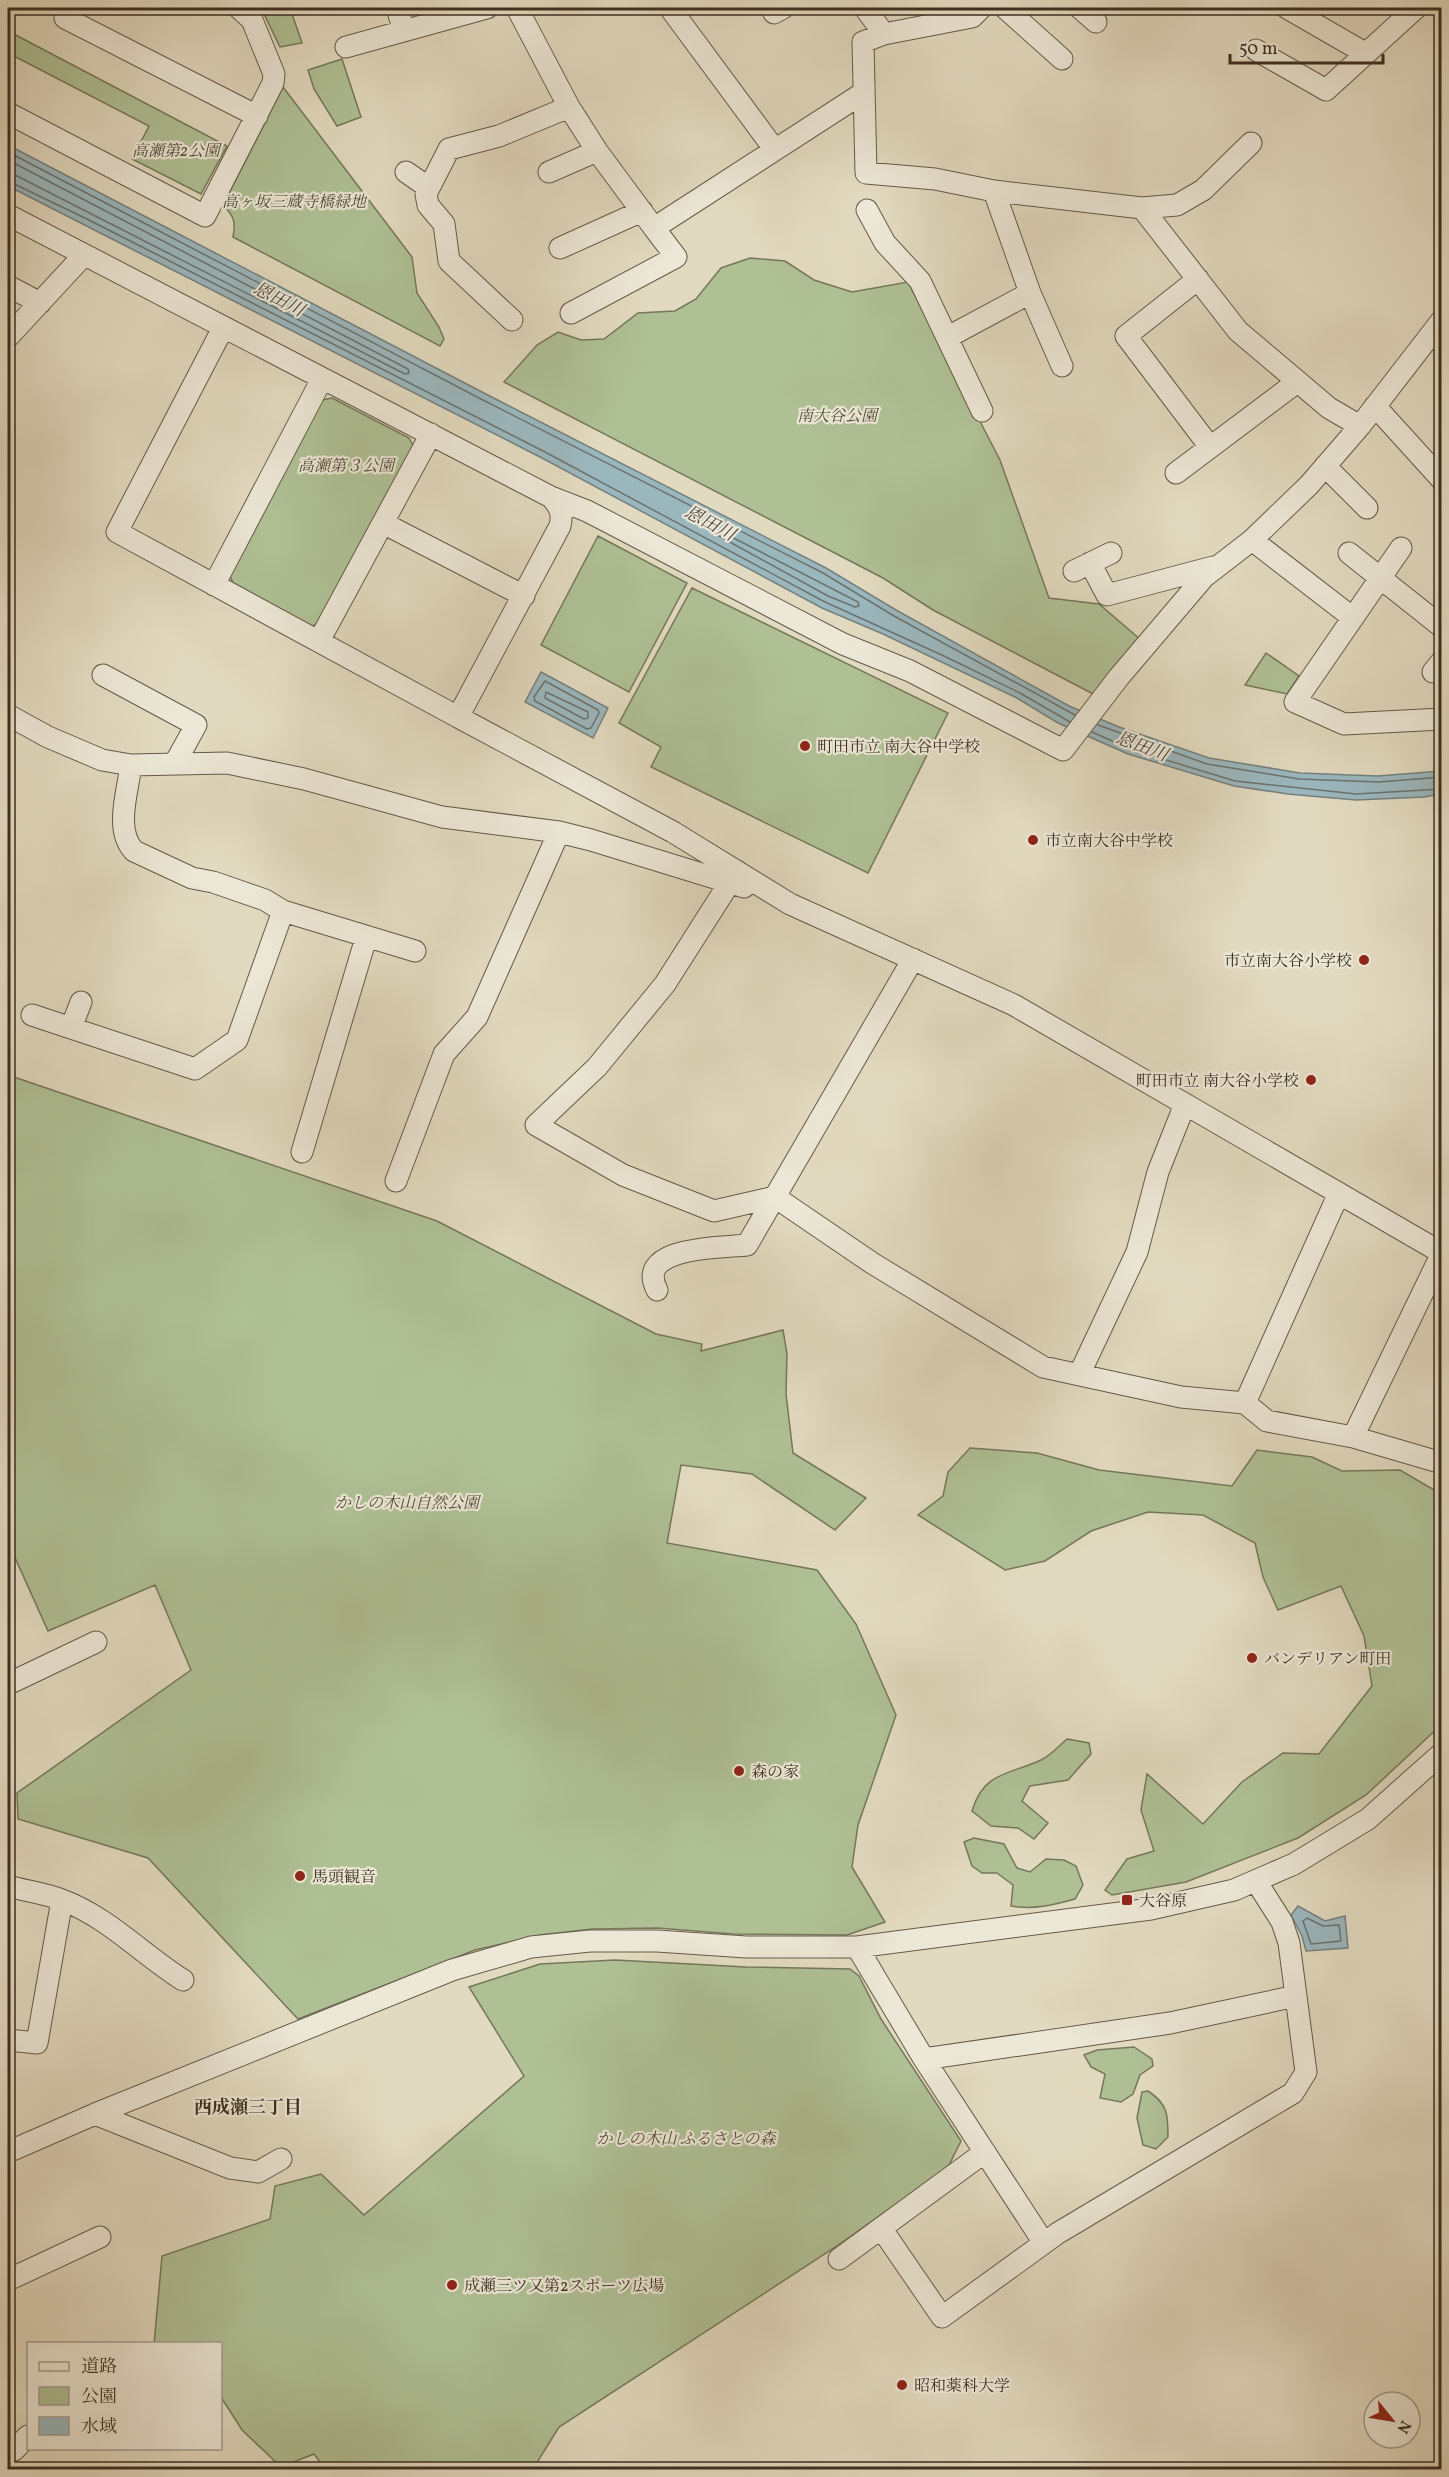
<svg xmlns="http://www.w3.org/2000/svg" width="1449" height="2477" viewBox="0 0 1449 2477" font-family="Vollkorn,'Noto Serif JP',serif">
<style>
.green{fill:#afc095;stroke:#75785a;stroke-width:1.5}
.water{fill:#9bb7be;stroke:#75817f;stroke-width:1.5}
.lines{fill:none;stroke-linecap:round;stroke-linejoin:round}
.shore{stroke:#6b736f;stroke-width:1.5}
.minor-casing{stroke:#655a48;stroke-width:23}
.minor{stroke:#ece7d6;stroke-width:21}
.poi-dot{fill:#8f2418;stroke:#ece7d6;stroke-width:2}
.labels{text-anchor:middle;stroke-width:4.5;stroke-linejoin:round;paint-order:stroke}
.park-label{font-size:16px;font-style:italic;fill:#524c37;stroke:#ece7d6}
.poi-label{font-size:16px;fill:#3b2f20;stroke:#ece7d6;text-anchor:start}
.water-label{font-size:18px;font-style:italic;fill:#4e4a40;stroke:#ece7d6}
.neighbourhood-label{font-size:18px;font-weight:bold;fill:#3b2f20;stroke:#ece7d6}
</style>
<rect width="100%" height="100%" fill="#e2dac0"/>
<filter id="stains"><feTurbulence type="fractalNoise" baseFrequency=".00333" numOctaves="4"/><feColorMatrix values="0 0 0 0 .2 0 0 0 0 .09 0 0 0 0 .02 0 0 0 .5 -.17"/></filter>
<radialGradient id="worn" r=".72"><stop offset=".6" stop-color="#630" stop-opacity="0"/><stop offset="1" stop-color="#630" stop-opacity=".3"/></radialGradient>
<path class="green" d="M255,8H290L302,43L280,47L265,16Z
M8,31L227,146L201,194L132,159L149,126L8,53Z
M342,59L361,117L337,126L314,89L308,70Z
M283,87L412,257L417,293L439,327L444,339L440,346L233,237C236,222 234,216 223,205Z
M750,258L785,261L814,280L852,292L908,282L1000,460L1049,598L1099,604L1141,640L1095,695L933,610L883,578L504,382L537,345L558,332L581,340L604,339L638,313L675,311L696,299L721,268Z
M332,398L409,438L414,447L318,624L309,627L234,585L230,576L322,400Z
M598,536L687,583L629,692L541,645Z
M692,588L948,713L868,873L651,767L661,747L619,723Z
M1266,653L1299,676L1287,694L1245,685Z
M8,1075L437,1221L656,1334L702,1344L701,1351L783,1330L787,1354L786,1394L793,1453L866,1498L835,1530L752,1474L681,1465L667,1543L817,1570L856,1624L896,1715L858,1825L852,1867L885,1922L847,1935L734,1934L657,1928L593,1929L540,1935L475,1950L298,2019L148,1858L18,1819L17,1793L191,1670L155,1585L48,1631L8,1542Z
M970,1448L1037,1453L1099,1470L1232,1486L1257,1450L1312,1457L1342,1471L1400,1470L1441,1494V1725L1366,1795L1298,1838L1186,1882L1112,1895L1105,1890L1127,1859L1154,1851L1141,1810L1147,1774L1203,1824L1242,1782L1283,1753L1319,1754L1372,1686L1364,1636L1341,1586L1278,1610L1263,1577L1255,1543L1203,1515L1148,1512L1091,1531L1045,1561L1005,1570L918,1515L943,1496L948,1472Z
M1067,1739L1089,1743L1091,1754L1068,1780L1030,1786L1022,1801L1048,1823L1034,1839L1018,1828L991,1826L972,1811C984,1771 1009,1775 1041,1760C1050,1756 1059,1746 1067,1739Z
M974,1838L1004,1844L1017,1868L1030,1872L1046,1859L1064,1860L1076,1866L1083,1885L1075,1899C1053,1905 1034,1910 1011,1906L1013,1885L997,1873H982L972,1866L964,1842Z
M615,1960L746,1967L850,1969L859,1976L881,2019L961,2141L948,2167L837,2246L559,2427L533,2469H325L314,2454L281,2467L242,2430L221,2397L220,2344H154L162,2256L270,2219L275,2186L321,2174L364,2215L524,2076L469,1987L540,1964Z
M1134,2047L1152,2059L1153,2066L1140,2075L1133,2094L1121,2102L1100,2098L1105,2074L1091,2067L1084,2055L1097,2050Z
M1148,2091C1168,2104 1168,2115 1168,2137L1156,2149L1143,2145L1137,2118L1142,2092Z"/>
<path class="water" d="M8,145L482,392L826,568L896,610L1069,706L1119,727L1209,758L1300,773L1378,776L1441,771V794L1424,797L1356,800L1288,794L1234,786L1128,754L1058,723L1017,698L883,634L822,608L542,458L8,186Z
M541,672L608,708L593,738L525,702Z
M1298,1906L1325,1921L1345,1916L1348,1948L1306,1951L1302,1936L1291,1915Z"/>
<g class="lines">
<path class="shore" d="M8,152L479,398L823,573L894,616L1075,715
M8,160L408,369L409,373L405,374L15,175L8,173
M8,181L89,220L545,452L825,602L944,656L1020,693L1070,722
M720,531L858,602L859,606L855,607L828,596L719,536L718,533Z
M545,681L598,710L599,713L591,728L587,729L535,701L534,697Z
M546,692L588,712V718L584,719L545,698Z
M1098,725L1207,764L1299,779L1379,782L1442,777
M1092,732L1130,749L1235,781L1356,794L1442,789
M1307,1918L1323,1926L1339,1925L1341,1941L1311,1944L1303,1921Z"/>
<g class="minor-casing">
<path id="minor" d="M71,8L65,18L257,116
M397,8L404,31
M517,8L569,107L597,151L654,228L863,93
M670,8L775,150
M865,8L884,34
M981,8L972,17L884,34L863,42L866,173L935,179L994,191L1142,208L1177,205L1203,190L1251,143
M1005,8L1062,59
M1080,8L1096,22
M1287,8L1365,53
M774,13L783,8
M346,47L487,8
M1256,50L1326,90L1416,8
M8,113L205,216L273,83L274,74L252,20L239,8
M406,172L429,188
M549,172L597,151
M994,191L1030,293L1062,366
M1142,208L1238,331L1329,408L1360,426
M867,210L885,243L920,281L982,411
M8,215L551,497C560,507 563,513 560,526L458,717L673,832L790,904L1014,1005L1442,1253
M560,248L642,211
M1198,279L1126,336L1210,447
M8,286L40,303
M571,313L676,257L654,228
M512,320L449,261L444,224L428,205L426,194L449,149L499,136L569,107
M223,328L117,532L458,717
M8,337L84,255
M948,337L1030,293
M1375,406L1442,480
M1325,466L1367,508
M1176,473L1297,382
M551,497L587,511L843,644L910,671L1063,750L1119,677L1204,577L1252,540L1309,485L1360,426L1442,320
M383,523L524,596
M1252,540L1353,618
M1401,548L1295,702L1344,724L1442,719
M1349,553L1442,627
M1090,563L1107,595L1213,567
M1074,571L1111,553
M214,585L322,379
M319,641L431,434
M1433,672L1442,661
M103,675L196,725L175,763
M8,715L48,737L102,760L131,765L227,763L304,779L442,817L559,832L591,840L744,887
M131,765C128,791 114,830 134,851L192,878L213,882L265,900L283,911L415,951
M737,871L665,984L597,1067L536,1125L623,1175L714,1211L775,1197L872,1263L1043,1367L1181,1397L1245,1403L1267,1421L1353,1437L1442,1463
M32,1015L195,1069L237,1040L283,911
M71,1028L81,1002
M302,1152L366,938
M396,1181L444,1054L477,1017L559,832
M657,1290C634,1246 721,1248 747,1245L913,959
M1079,1375L1137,1252L1158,1172L1185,1104
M1245,1403L1339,1193
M1353,1437L1442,1253
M8,1684L96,1642
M8,1886C25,1891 45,1893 62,1900C108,1917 143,1955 183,1980
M857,1947L924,2059L1044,2243
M8,2040L37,2043L62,1900
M924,2059L1170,2023L1296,1996
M95,2114L230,2168L258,2172L281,2159
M8,2152L95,2114L452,1970L531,1947L590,1941H657L746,1947H857L1151,1909L1234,1890L1294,1864L1368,1819L1442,1753
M881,2228L942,2317L1058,2233L1293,2093L1306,2072L1289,1943L1282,1922L1256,1881
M839,2259L985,2152
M8,2280L100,2237
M8,2452L14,2450L28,2436"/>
</g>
<use href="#minor" class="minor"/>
</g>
<g class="poi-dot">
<circle cx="805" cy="746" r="6"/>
<circle cx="1033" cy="840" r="6"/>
<circle cx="1364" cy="960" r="6"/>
<circle cx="1311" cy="1080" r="6"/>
<circle cx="1252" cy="1658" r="6"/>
<circle cx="739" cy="1771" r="6"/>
<circle cx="300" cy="1876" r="6"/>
<rect x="1121" y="1894" width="12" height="12" rx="3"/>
<circle cx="452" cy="2285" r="6"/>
<circle cx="902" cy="2385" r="6"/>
</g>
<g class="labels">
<g class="park-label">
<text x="176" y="156">高瀬第2公園</text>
<text x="294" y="207">高ヶ坂三蔵寺橋緑地</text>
<text x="837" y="421">南大谷公園</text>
<text x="346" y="471">高瀬第３公園</text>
<text x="407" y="1508">かしの木山自然公園</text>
<text x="686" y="2144">かしの木山 ふるさとの森</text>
</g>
<g class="poi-label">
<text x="817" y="752">町田市立 南大谷中学校</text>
<text x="1045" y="846">市立南大谷中学校</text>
<text x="1352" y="966" text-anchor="end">市立南大谷小学校</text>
<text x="1299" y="1086" text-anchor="end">町田市立 南大谷小学校</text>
<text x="1264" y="1664">バンデリアン町田</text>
<text x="751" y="1777">森の家</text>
<text x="312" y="1882">馬頭観音</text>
<text x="1139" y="1906">大谷原</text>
<text x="464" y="2291">成瀬三ツ又第2スポーツ広場</text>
<text x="914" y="2391">昭和薬科大学</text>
</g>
<g class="water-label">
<text transform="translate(279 299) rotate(27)" y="6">恩田川</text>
<text transform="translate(710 523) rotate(28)" y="6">恩田川</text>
<text transform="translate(1142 746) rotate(21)" y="6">恩田川</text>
</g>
<g class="neighbourhood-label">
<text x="248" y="2113">西成瀬三丁目</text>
</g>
</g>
<rect width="1449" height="2477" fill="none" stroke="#e2dac0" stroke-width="30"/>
<rect x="9" y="9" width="1431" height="2459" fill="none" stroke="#3b2f20" stroke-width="3"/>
<rect x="15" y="15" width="1419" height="2447" fill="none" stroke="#3b2f20" stroke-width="1.5"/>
<rect x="27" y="2342" width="195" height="108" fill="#ece7d6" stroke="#a59d8d" stroke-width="1.5"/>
<rect x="39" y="2362" width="30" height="9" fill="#ece7d6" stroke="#a59d8d" stroke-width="1.5"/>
<text x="81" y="2372" font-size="18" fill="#3b2f20">道路</text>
<rect x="39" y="2387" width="30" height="18" fill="#afc095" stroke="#a59d8d" stroke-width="1.5"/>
<text x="81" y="2402" font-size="18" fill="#3b2f20">公園</text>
<rect x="39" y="2417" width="30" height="18" fill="#9bb7be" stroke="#a59d8d" stroke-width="1.5"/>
<text x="81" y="2432" font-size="18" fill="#3b2f20">水域</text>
<g transform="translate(1392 2420) rotate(120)"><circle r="28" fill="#ece7d6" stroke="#a59d8d" stroke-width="1.5"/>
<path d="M0-4.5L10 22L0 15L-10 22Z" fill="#8f2418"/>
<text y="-9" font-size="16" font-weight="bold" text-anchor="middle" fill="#3b2f20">N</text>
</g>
<path d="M1230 54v9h153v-9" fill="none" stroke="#3b2f20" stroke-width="3"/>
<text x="1239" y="54" font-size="18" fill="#3b2f20" stroke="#ece7d6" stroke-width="4.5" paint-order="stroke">50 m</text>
<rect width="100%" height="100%" filter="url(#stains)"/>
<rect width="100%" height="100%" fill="url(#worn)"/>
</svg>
